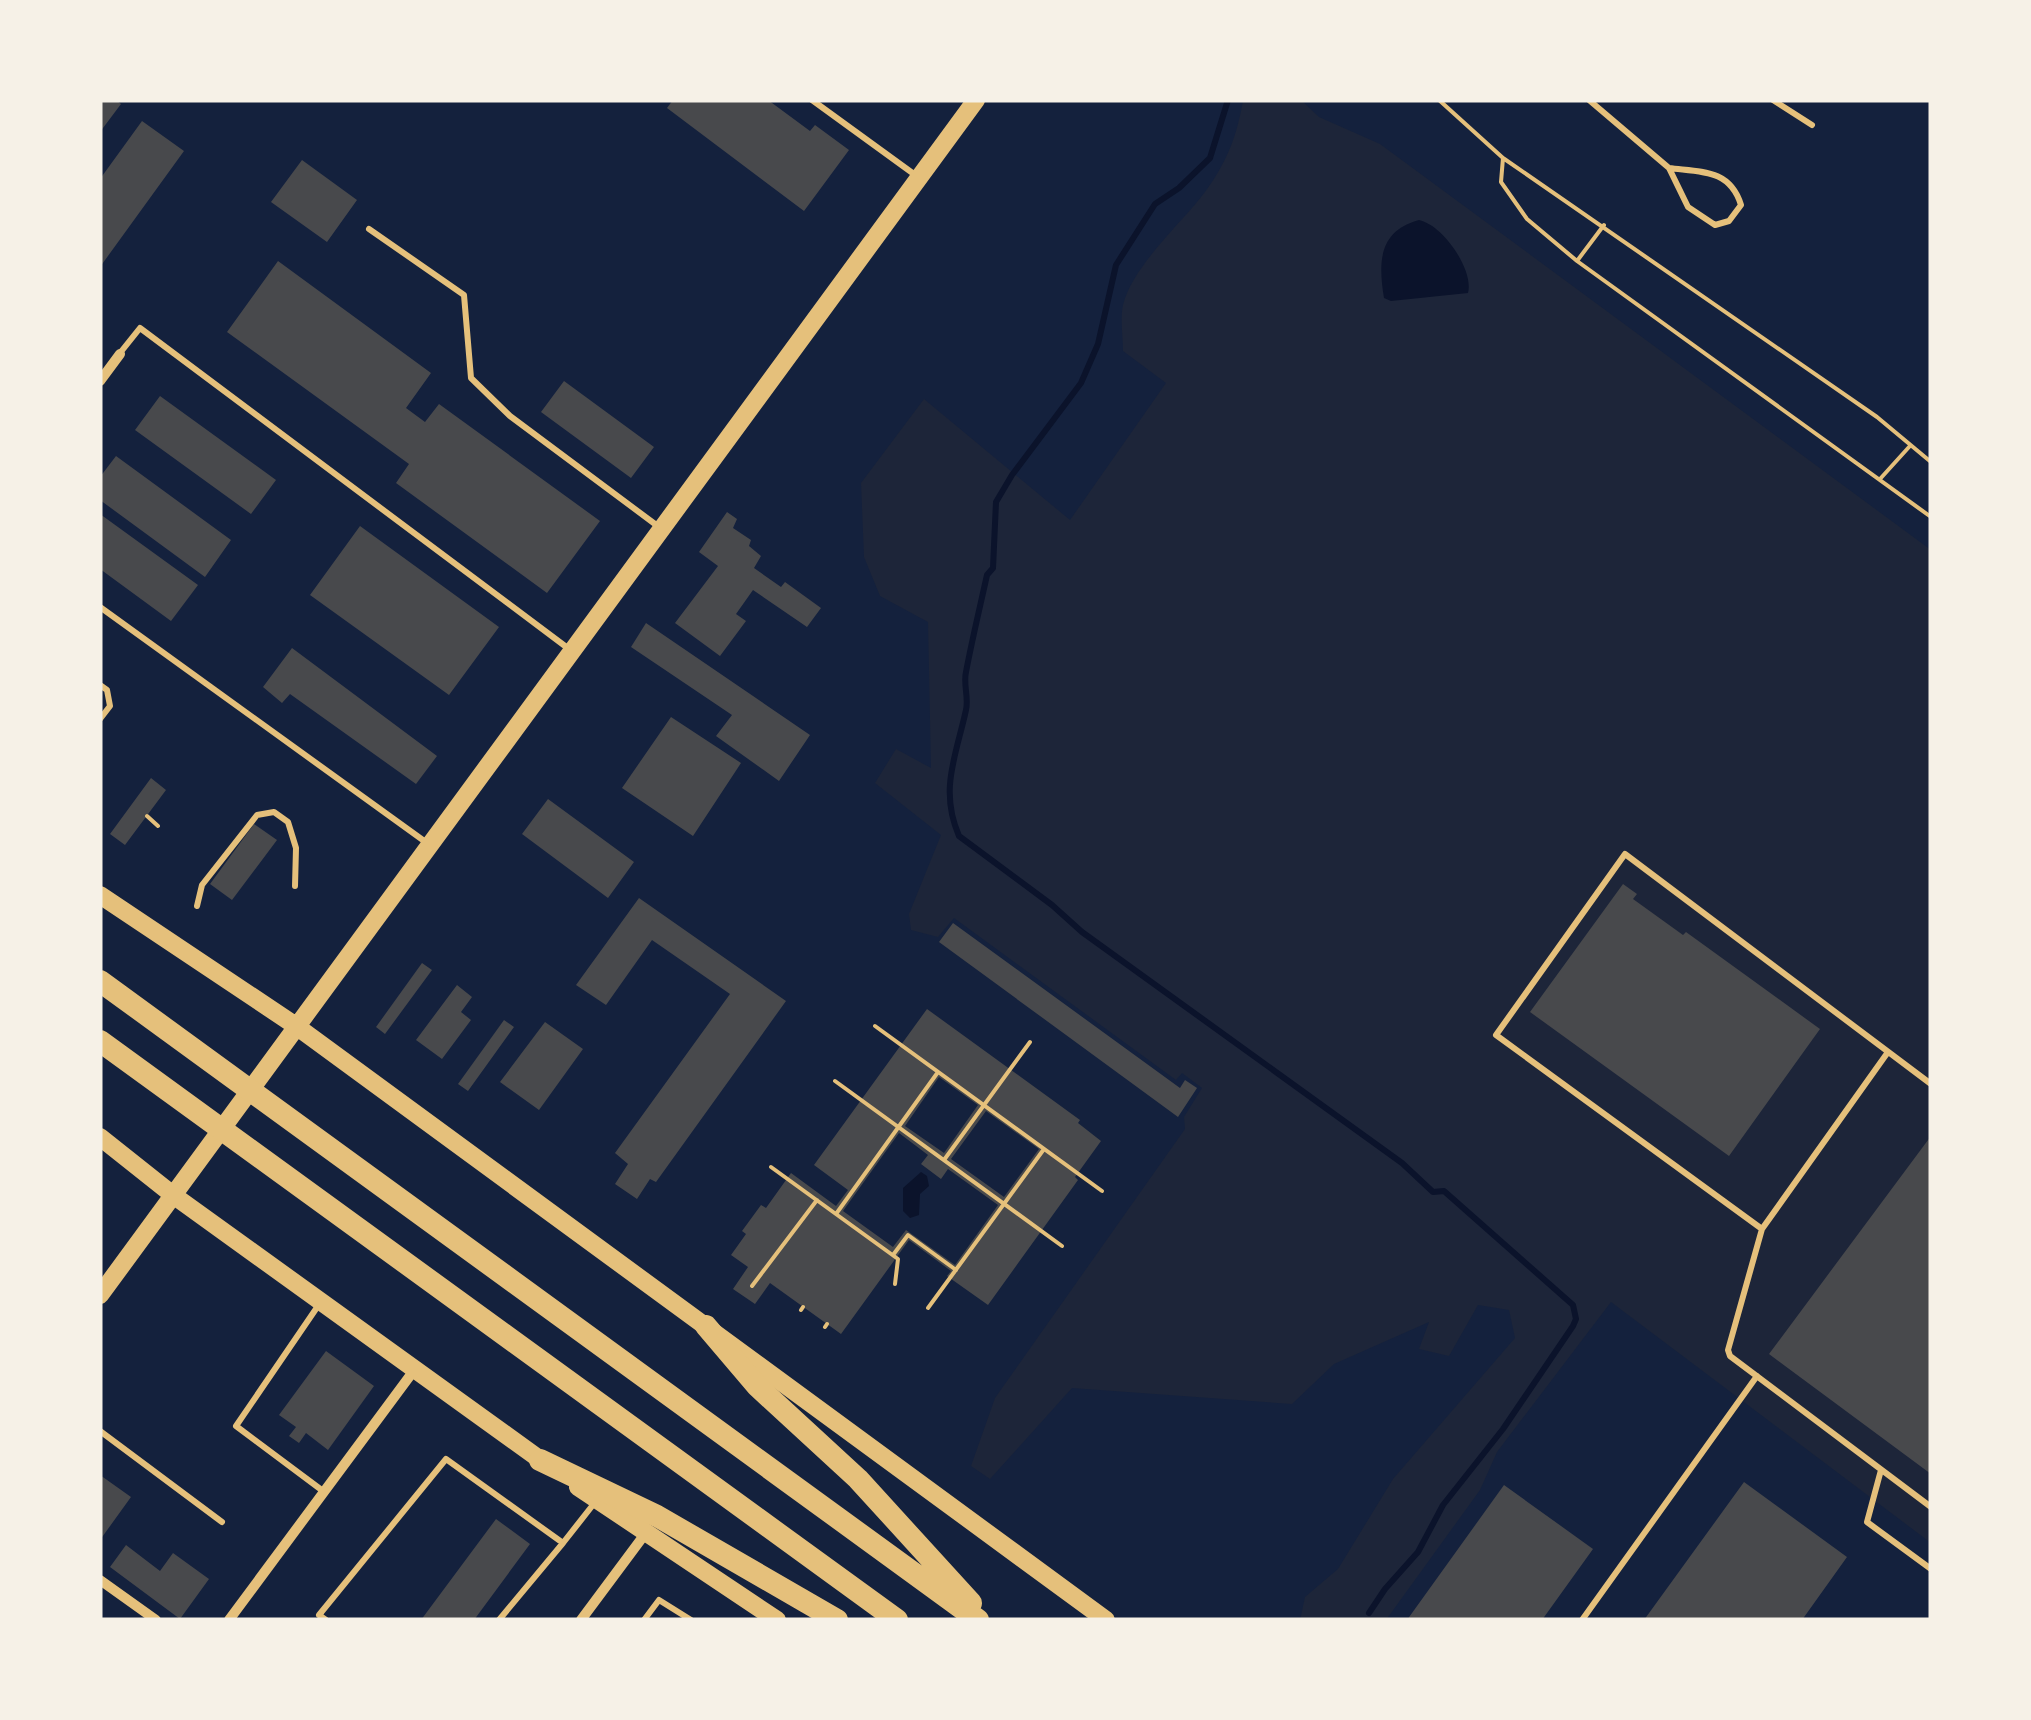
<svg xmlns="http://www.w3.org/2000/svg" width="2031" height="1720" viewBox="0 0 2031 1720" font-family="'Asap Condensed',sans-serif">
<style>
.green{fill:#1d2539}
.water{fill:#0b132b}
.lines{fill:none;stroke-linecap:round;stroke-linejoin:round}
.stream{stroke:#0b132b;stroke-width:6}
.building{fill:#48494c;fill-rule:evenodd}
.path{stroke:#e5c07b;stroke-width:4}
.service{stroke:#e5c07b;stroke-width:6}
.minor{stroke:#e5c07b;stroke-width:10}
.secondary{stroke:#e5c07b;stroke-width:18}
.motorway{stroke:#e5c07b;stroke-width:22}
</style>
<rect width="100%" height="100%" fill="#14213d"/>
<path class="green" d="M1243,100H1301L1319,117L1380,144L1931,550V1543L1611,1302L1497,1452L1480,1490L1386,1620H1300L1305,1597L1338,1569L1393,1479L1515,1338L1509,1310L1478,1305L1449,1356L1419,1349L1429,1322L1334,1364L1292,1404L1072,1388L990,1479L971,1466L995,1398L1185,1129L1184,1117L1202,1088L1182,1073L1176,1080L954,918L938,937L911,930L909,914L941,835L875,783L896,749L931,768L928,622L880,596L864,557L861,483L924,399L1070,520L1166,383L1123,351C1123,337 1120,319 1123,305C1133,265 1182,223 1205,192C1227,162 1237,136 1243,100Z"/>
<path class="water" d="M1419,220C1443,225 1474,270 1468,293L1391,301L1384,298C1378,261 1379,231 1419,220Z
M921,1172L927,1176L929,1186L920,1194L919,1215L910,1218L903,1211V1188Z"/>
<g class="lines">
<path class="stream" d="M1228,100L1210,158L1179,188L1155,204L1116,265L1098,344L1081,383L1012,475L996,502L993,568L987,575C980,607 972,640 966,672C963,684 969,698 966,710C956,756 939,790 959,836L1052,905L1082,932L1402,1163L1433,1192L1444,1191L1573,1305L1576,1319L1573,1326L1503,1429L1443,1505L1418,1552L1385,1589L1369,1613"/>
</g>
<path class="building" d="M100,100H116L121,104L100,132Z
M673,100H768L810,131L815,125L849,150L804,211L667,108Z
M142,121L184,151L100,267V179Z
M302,160L357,200L327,242L271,202Z
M278,261L431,373L406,408L425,422L439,404L600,521L547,593L396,483L409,464L227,332Z
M564,381L654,447L631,478L541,412Z
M160,396L276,480L251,514L135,430Z
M116,456L231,540L205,577L100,500V477Z
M727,512L737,519L733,528L751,540L749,546L761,556L754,568L781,587L785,582L821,608L807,627L753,590L736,614L746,621L720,656L675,623L718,566L699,552Z
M100,514L198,585L171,621L100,569Z
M360,526L499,627L449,695L310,595Z
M646,623L810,735L779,781L716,736L732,715L631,647Z
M292,648L437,756L416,784L290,694L282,703L263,687Z
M671,717L741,763L693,836L622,788Z
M151,778L166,790L125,845L110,834Z
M548,799L634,862L608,898L522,834Z
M254,824L277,840L232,900L210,884Z
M1623,884L1637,894L1633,899L1683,935L1686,932L1820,1029L1729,1156L1530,1012Z
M639,898L786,1001L656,1182L650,1179L637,1199L615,1184L628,1164L615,1153L730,994L652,940L606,1005L576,985Z
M953,923L1180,1088L1185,1080L1197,1088L1178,1117L939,942Z
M422,963L432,970L385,1034L376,1027Z
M457,985L472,997L461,1012L471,1020L442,1059L416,1040Z
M927,1009L1080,1120L1078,1123L1101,1141L1075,1177L1078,1180L988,1305L947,1276L951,1271L909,1240L841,1334L770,1283L755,1304L733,1289L748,1267L731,1255L746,1234L742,1231L761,1205L766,1208L791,1173L836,1206L848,1190L814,1165ZM939,1077L978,1105L944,1153L905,1126ZM986,1111L1039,1149L1004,1197L951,1159ZM899,1133L928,1155L921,1164L941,1179L948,1169L998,1205L955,1265L906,1230L893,1247L843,1211Z
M504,1020L514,1027L468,1091L458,1084Z
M545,1022L583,1049L539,1110L500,1082Z
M1931,1136V1474L1769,1354Z
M326,1351L374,1386L328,1450L306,1433L299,1443L289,1436L296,1427L279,1415Z
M100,1475L131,1497L100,1540Z
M1744,1482L1847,1557L1802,1620H1644Z
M1504,1485L1593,1549L1542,1620H1407Z
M496,1519L530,1544L474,1620H421Z
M126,1545L160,1571L173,1553L209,1579L180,1619L110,1567Z"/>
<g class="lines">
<path class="path" d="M1439,100L1503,158L1877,417L1931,462
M1503,158L1501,182L1527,219L1577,261L1931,517
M1577,261L1604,225
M1880,479L1909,447
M147,816L158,826
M875,1026L1102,1191
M835,1081L1062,1246
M944,1160L1030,1042
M771,1167L898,1259L895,1284
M836,1214L938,1072
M893,1255L908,1235L956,1270
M752,1286L817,1200
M928,1308L1044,1149
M801,1310L803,1307
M825,1327L827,1324"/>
<path class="service" d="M812,100L918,177
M1589,100L1669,168L1688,207L1715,225L1729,221L1741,205C1730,169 1701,172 1669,168
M1773,100L1812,125
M369,229L464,295L471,378L510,416L659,527
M120,353L140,328L569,649
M100,607L427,843
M100,685L107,690L110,706L100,719
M197,906L202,885L257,815L274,812L288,822L296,848L295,886
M1931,1084L1625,854L1496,1035L1762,1229L1728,1350L1730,1356L1931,1507
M1762,1229L1888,1052
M320,1303L236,1426L323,1491
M100,1431L222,1522
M1881,1470L1867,1522L1931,1569
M326,1620L319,1615L446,1459L563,1543L596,1501
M499,1620L563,1543
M644,1620L659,1600L691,1620
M1582,1620L1757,1376"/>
<path class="minor" d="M100,381L120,354
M100,1580L156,1620
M229,1620L415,1369
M581,1620L645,1534"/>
<path class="secondary" d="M100,895L296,1026L1106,1620
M100,1137L173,1195L549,1466
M100,1295L976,100
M578,1487L777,1620"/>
<path class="motorway" d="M100,981L978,1620
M100,1041L897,1620
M706,1326L757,1386L858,1479L971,1603
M540,1460L657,1516L837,1620"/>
</g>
<rect width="2031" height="1720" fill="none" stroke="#f6f1e7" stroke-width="205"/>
</svg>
